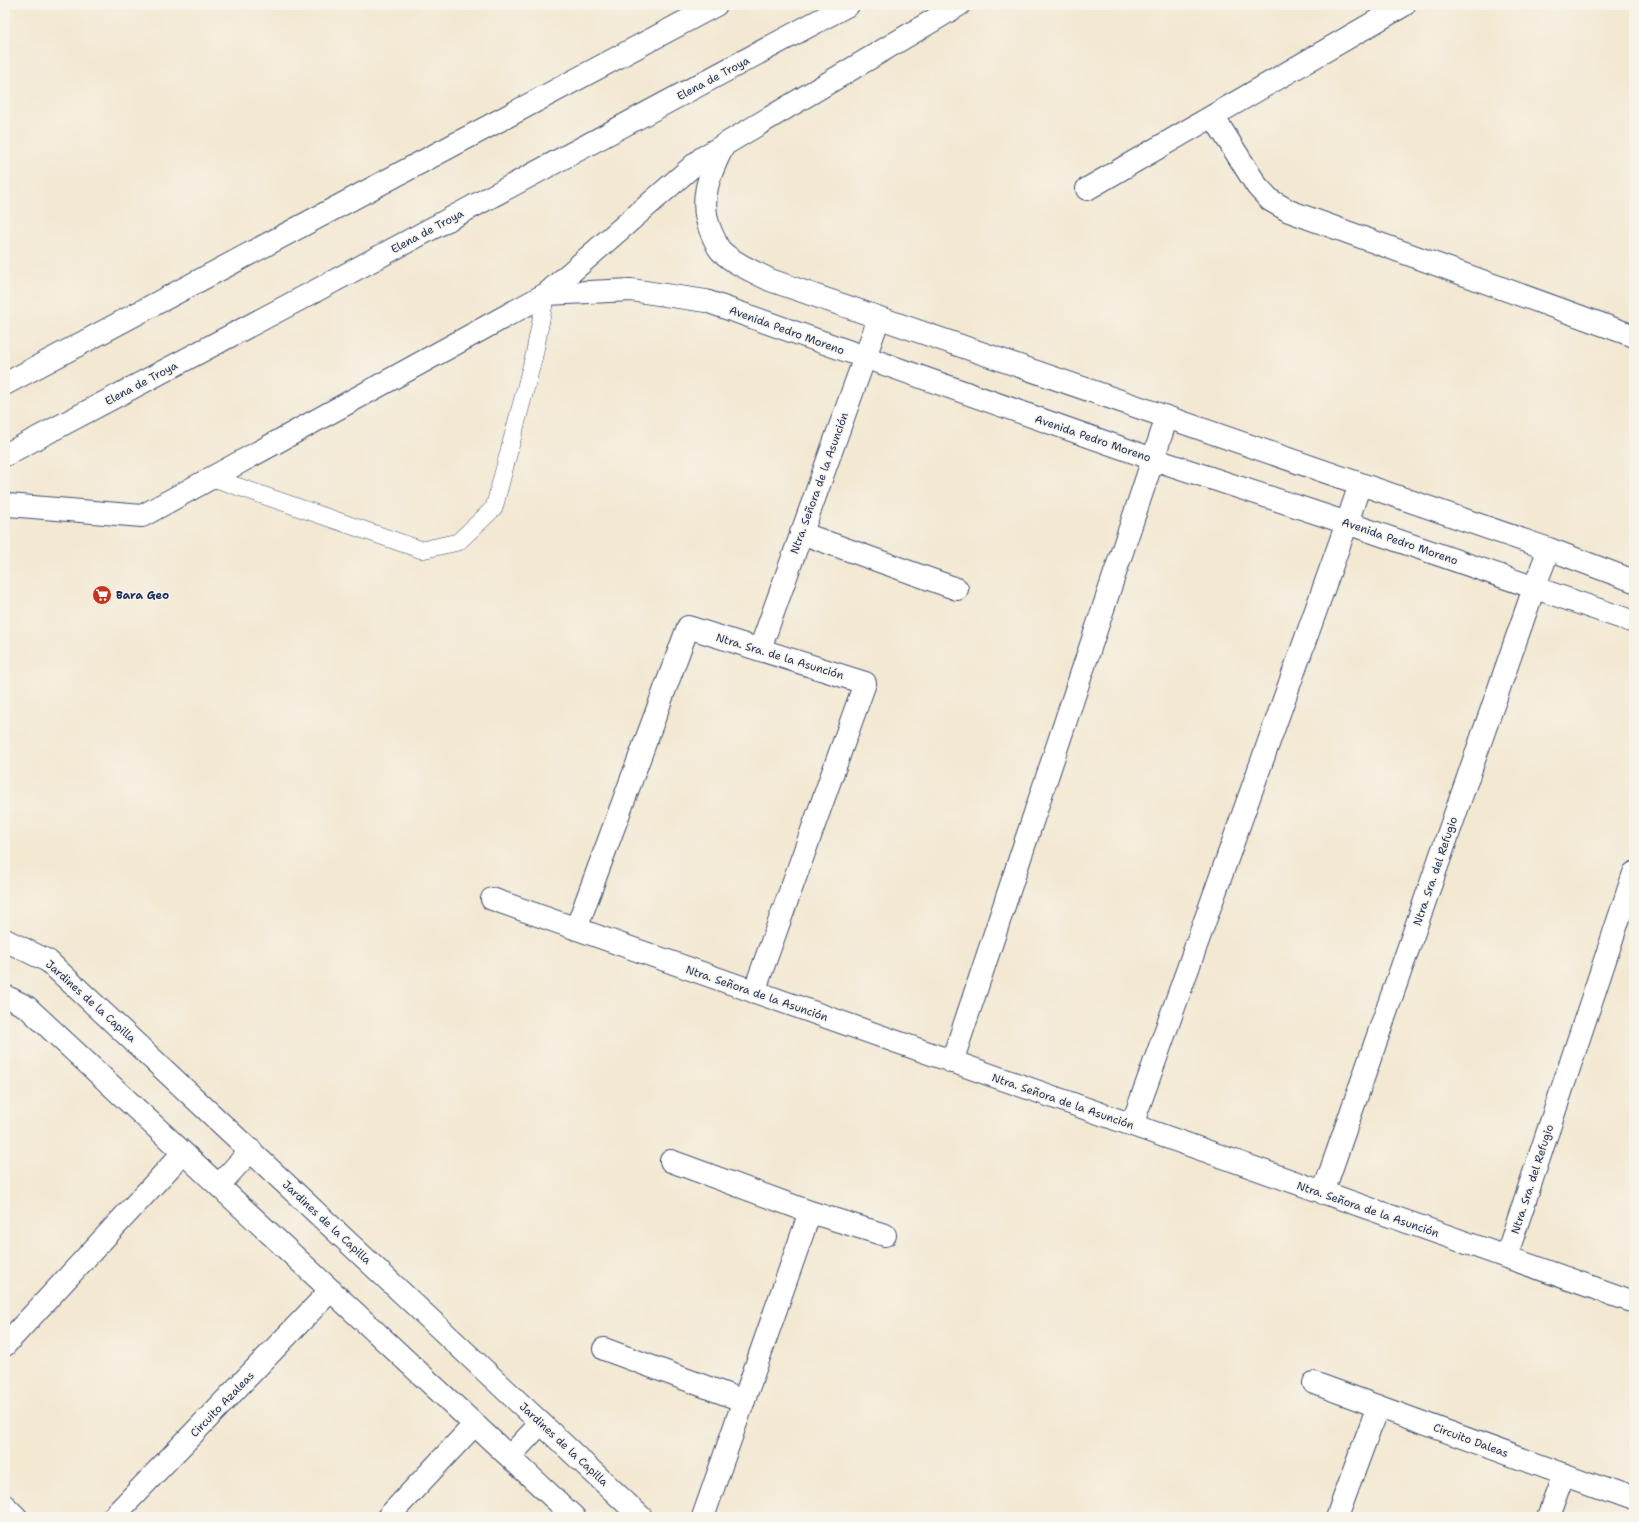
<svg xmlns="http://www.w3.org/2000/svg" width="1639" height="1522" viewBox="0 0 1639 1522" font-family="'Shantell Sans',sans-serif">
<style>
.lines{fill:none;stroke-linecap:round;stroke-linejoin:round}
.lane-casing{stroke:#3b4b6f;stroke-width:18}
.street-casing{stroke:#3b4b6f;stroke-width:24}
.secondary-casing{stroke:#3b4b6f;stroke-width:24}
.lane{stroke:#fff;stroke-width:17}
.street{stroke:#fff;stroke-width:22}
.secondary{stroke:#fff;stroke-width:22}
.labels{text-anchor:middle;stroke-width:3;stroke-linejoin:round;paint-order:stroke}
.street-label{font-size:11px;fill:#1b2f5e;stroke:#f7f3e8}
.poi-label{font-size:11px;font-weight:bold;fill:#1b2f5e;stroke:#f7f3e8;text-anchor:start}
</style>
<rect width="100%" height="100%" fill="#f7f3e8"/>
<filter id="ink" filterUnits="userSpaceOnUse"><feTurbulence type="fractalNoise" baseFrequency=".025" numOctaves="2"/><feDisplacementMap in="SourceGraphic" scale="8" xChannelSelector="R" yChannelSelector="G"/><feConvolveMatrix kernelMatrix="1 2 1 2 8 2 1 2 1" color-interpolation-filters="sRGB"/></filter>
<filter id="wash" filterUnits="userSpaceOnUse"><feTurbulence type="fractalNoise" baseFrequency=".012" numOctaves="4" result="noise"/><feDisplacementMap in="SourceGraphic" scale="16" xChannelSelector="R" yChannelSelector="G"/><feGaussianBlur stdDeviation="0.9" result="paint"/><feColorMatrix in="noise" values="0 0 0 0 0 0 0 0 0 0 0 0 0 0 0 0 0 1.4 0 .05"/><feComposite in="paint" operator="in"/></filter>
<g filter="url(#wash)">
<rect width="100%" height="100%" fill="#f3e8d2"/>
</g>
<g filter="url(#ink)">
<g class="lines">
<g class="lane-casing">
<path id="lane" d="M213,478L422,550L458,542L494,508L534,356L546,294"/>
</g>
<g class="street-casing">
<path id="street" d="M1213,116L1257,186L1270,200L1289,211L1634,336
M724,145C709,174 697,202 712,234C715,240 717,247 721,251C734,264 753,271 770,280L1549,549L1634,581
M1087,189L1404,5
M546,294L631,290L706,301L1153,459L1347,523L1634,622
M5,384L716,5
M5,506L8,505L142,516L546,294L702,158L959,5
M801,533L957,589
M760,649L879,318
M492,899L1634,1302
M576,929L688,627L865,683L754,992
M5,940L48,961L641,1517
M5,996L27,1007L574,1517
M952,1062L1167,417
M1132,1125L1347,523L1360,484
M671,1161L810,1212L885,1235
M219,1185L251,1150
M1323,1193L1534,588L1549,549
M1506,1257L1634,873
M5,1345L183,1153
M604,1349L744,1401
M1314,1383L1634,1500
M510,1456L541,1423
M5,1506L16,1517
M113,1517L331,1290
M388,1517L475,1424
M703,1517L810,1212
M1337,1517L1378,1406
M1548,1517L1564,1474"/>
</g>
<g class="secondary-casing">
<path id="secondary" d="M5,455L319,289L848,5"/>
</g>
<use href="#lane" class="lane"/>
<use href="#street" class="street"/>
<use href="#secondary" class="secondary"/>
</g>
</g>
<defs>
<g id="supermarket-disc" transform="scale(1)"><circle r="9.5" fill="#c8321e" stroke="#f7f3e8"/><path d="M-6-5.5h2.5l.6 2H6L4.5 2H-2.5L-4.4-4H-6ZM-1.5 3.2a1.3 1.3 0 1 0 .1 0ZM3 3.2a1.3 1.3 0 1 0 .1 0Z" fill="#fff"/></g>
</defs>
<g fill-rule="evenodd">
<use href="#supermarket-disc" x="102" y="595"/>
</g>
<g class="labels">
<g class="street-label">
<text transform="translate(713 78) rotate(-28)" y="4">Elena de Troya</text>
<text transform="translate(427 231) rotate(-28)" y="4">Elena de Troya</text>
<text transform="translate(787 330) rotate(20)" y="4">Avenida Pedro Moreno</text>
<text transform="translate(141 383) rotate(-28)" y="4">Elena de Troya</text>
<text transform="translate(1093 438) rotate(19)" y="4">Avenida Pedro Moreno</text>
<text transform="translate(819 483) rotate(-70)" y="4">Ntra. Señora de la Asunción</text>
<text transform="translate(1400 541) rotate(19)" y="4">Avenida Pedro Moreno</text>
<text transform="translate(780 656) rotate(17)" y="4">Ntra. Sra. de la Asunción</text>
<text transform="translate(1435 871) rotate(-71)" y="4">Ntra. Sra. del Refugio</text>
<text transform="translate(757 993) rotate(19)" y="4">Ntra. Señora de la Asunción</text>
<text transform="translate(91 1001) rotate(42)" y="4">Jardines de la Capilla</text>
<text transform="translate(1063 1101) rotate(19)" y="4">Ntra. Señora de la Asunción</text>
<text transform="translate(1532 1179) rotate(-72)" y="4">Ntra. Sra. del Refugio</text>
<text transform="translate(1368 1209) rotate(19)" y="4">Ntra. Señora de la Asunción</text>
<text transform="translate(327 1222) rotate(43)" y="4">Jardines de la Capilla</text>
<text transform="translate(222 1404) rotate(-46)" y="4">Circuito Azaleas</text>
<text transform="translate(1471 1440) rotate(20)" y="4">Circuito Daleas</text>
<text transform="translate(564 1444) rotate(43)" y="4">Jardines de la Capilla</text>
</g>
<g class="poi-label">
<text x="116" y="599">Bara Geo</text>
</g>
</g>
<rect width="1639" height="1522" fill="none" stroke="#f7f3e8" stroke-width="20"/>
</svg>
